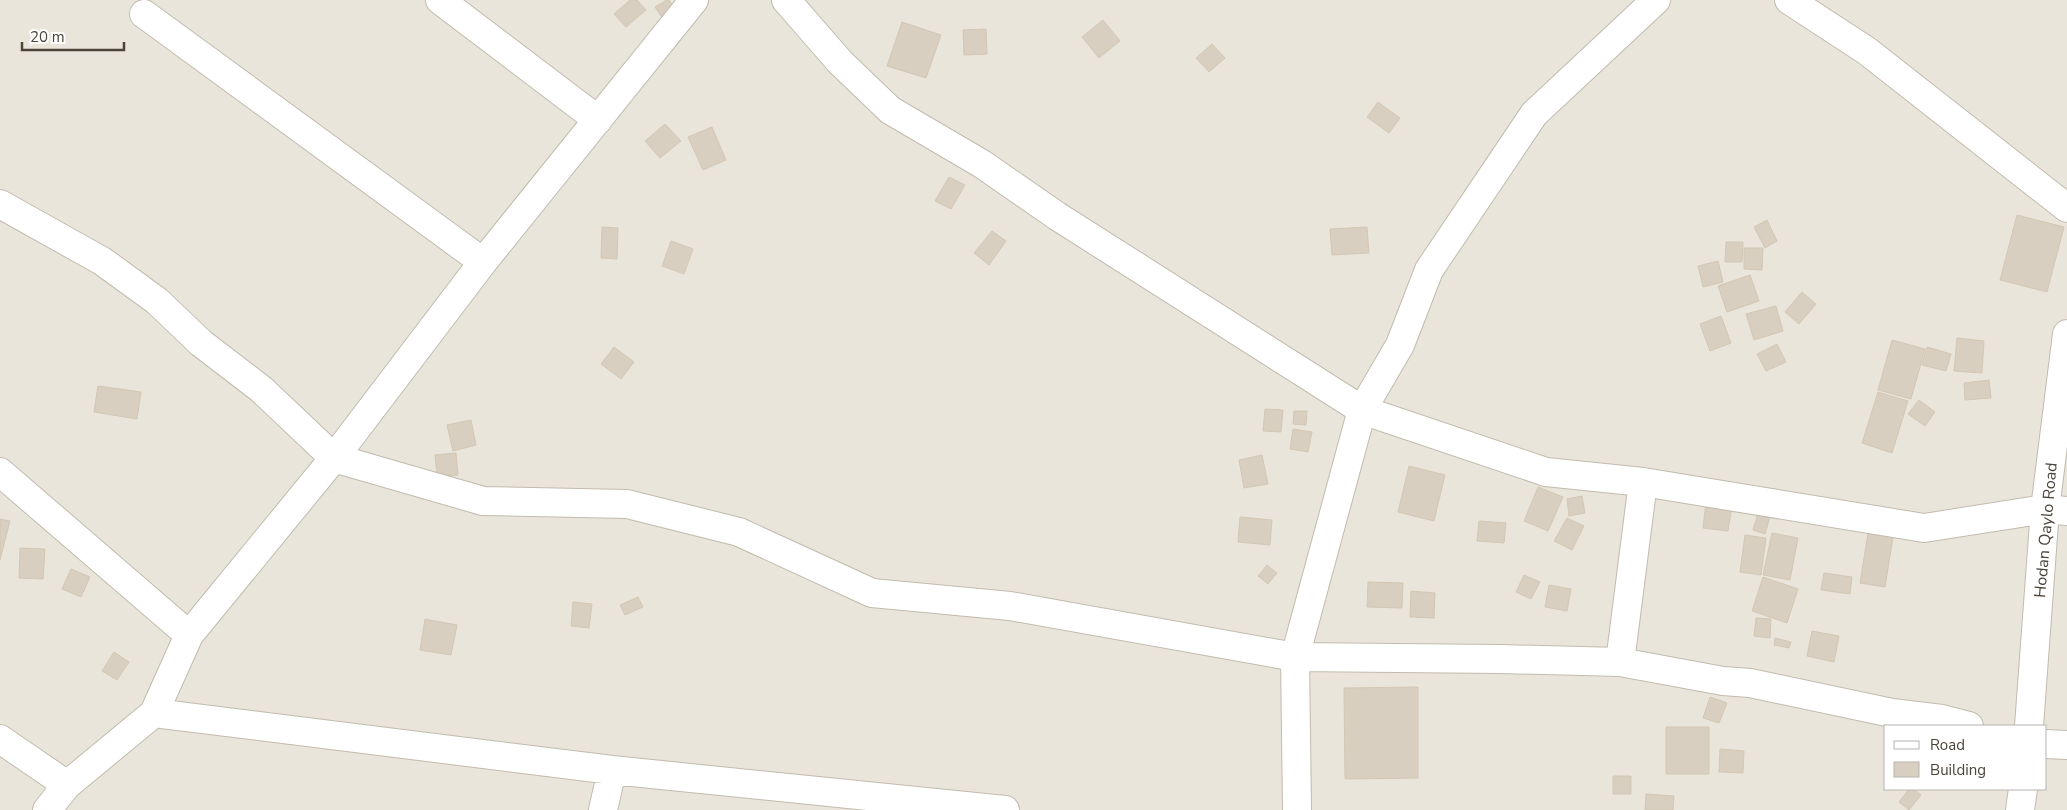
<svg xmlns="http://www.w3.org/2000/svg" width="2067" height="810" viewBox="0 0 2067 810" font-family="'Nunito Sans',sans-serif">
<style>
.residential{fill:#eae5da;fill-rule:evenodd}
.building{fill:#d8cfc1;stroke:#d3c7b4}
.lines{fill:none;stroke-linecap:round;stroke-linejoin:round}
.minor-casing{stroke:#c2bbae;stroke-width:30}
.minor{stroke:#fff;stroke-width:28}
.labels{text-anchor:middle;stroke-width:4.5;stroke-linejoin:round;paint-order:stroke}
.street-label{font-size:16px;fill:#4b4439;stroke:#fff}
</style>
<rect width="100%" height="100%" fill="#f6f3ec"/>
<path class="residential" d="M0,0H2067V810H0ZM1886,726H2046V789H1886Z"/>
<path class="building" d="M630,0H637L646,10L626,27L614,14Z
M667,0H669L678,13L665,22L655,7Z
M1103,20L1120,41L1099,58L1082,37Z
M902,22L941,35L926,78L887,66Z
M986,29L987,54L964,55L963,30Z
M1212,44L1225,58L1209,72L1196,58Z
M1378,102L1400,118L1389,133L1367,117Z
M665,124L681,141L660,158L645,141Z
M712,127L726,160L703,170L688,137Z
M949,177L965,185L951,209L935,201Z
M2017,215L2064,227L2047,292L2000,280Z
M1767,220L1777,241L1765,248L1754,227Z
M602,227L618,228L617,259L601,258Z
M1367,227L1369,253L1332,255L1330,229Z
M992,231L1006,241L989,265L974,253Z
M671,241L693,249L684,274L662,266Z
M1726,242H1743L1742,262H1725Z
M1744,248H1763L1762,270L1744,269Z
M1718,261L1723,282L1703,287L1698,266Z
M1750,275L1759,301L1727,312L1718,286Z
M1802,292L1816,304L1799,324L1785,312Z
M1776,306L1783,331L1754,340L1746,314Z
M1721,316L1731,343L1710,351L1700,324Z
M1957,338L1984,341L1982,373L1954,371Z
M1892,340L1925,349L1911,399L1878,390Z
M1777,344L1786,362L1766,371L1757,354Z
M614,347L634,362L621,379L601,364Z
M1927,347L1951,354L1946,371L1922,365Z
M1989,380L1991,398L1965,400L1964,383Z
M98,386L141,392L137,419L94,412Z
M1878,392L1908,401L1892,453L1862,443Z
M1919,400L1935,412L1925,426L1908,414Z
M1265,409L1283,410L1281,432L1263,431Z
M1294,411H1307L1306,425L1293,424Z
M471,420L476,445L453,451L447,425Z
M1293,429L1312,432L1308,452L1290,449Z
M456,453L458,475L437,476L435,455Z
M1262,455L1268,484L1244,488L1239,460Z
M1409,466L1445,475L1434,521L1398,512Z
M1538,487L1563,497L1548,531L1524,521Z
M1582,496L1585,513L1569,516L1567,499Z
M1706,502L1732,506L1728,531L1703,528Z
M1758,513L1770,517L1765,534L1753,530Z
M1240,517L1272,520L1270,545L1238,542Z
M1567,518L1584,526L1572,550L1554,541Z
M0,519L10,521L0,560Z
M1479,521L1506,523L1504,543L1477,541Z
M1869,527L1894,531L1885,587L1860,583Z
M1772,533L1798,538L1790,580L1763,575Z
M1745,535L1766,538L1761,575L1740,572Z
M20,548L45,549L43,579L19,578Z
M1267,565L1277,573L1268,584L1258,576Z
M71,569L90,577L81,597L62,589Z
M1824,573L1852,577L1850,594L1821,590Z
M1524,575L1540,582L1531,599L1516,592Z
M1763,577L1798,589L1787,623L1752,611Z
M1368,582L1403,583L1402,608L1367,607Z
M1549,585L1571,589L1567,611L1545,607Z
M1411,591L1435,593L1434,618L1410,617Z
M638,597L643,607L625,615L620,605Z
M573,602L592,604L589,628L571,626Z
M1756,618L1771,619L1770,638L1754,636Z
M425,619L457,625L451,655L420,650Z
M1812,631L1839,636L1834,662L1807,656Z
M1775,638L1791,642L1789,648L1774,645Z
M114,652L129,662L117,680L102,671Z
M1418,687V778L1345,779L1344,688Z
M1710,697L1727,703L1719,723L1703,718Z
M1666,727H1709V774H1666Z
M1720,749L1744,751L1743,773L1719,772Z
M1613,776H1631V794H1613Z
M1909,789H1913L1921,795L1909,810L1899,802Z
M1646,794L1674,796L1673,810H1645Z"/>
<g class="lines">
<g class="minor-casing">
<path id="minor" d="M440,0L598,120
M786,0L840,62L890,110L982,164L1057,216L1362,410L1546,472L1643,482L1924,528L2045,509L2067,511
M1789,0L1867,51L2067,208
M144,14L483,262
M0,204L102,261L157,301L201,343L261,389L334,458L483,501L627,504L739,532L872,593L1010,606L1295,657L1500,659L1620,662L1723,681L1750,683L1892,713L1942,719L1969,726
M0,472L189,635
M1620,662L1643,482
M154,713L612,770L1005,810
M2029,726L2045,509L2067,334
M0,739L67,785
M2046,744L2067,745
M47,810L67,785L154,713L189,635L334,458L483,262L694,0
M603,810L612,770
M1297,810L1295,657L1362,410L1400,345L1429,270L1534,114L1656,0
M2020,810L2023,789"/>
</g>
<use href="#minor" class="minor"/>
</g>
<g class="labels">
<g class="street-label">
<text transform="translate(2045 530) rotate(-85)" y="6">Hodan Qaylo Road</text>
</g>
</g>
<rect x="1884" y="725" width="162" height="65" fill="#ffffff" stroke="#b7b4b0"/>
<rect x="1894" y="741" width="25" height="8" fill="#ffffff" stroke="#b7b4b0"/>
<text x="1930" y="750" font-size="15" fill="#4b4439">Road</text>
<rect x="1894" y="762" width="25" height="15" fill="#d8cfc1" stroke="#b7b4b0"/>
<text x="1930" y="775" font-size="15" fill="#4b4439">Building</text>
<path d="M22 42v8h102v-8" fill="none" stroke="#4b4439" stroke-width="2.5"/>
<text x="30" y="42" font-size="15" fill="#4b4439" stroke="#ffffff" stroke-width="4" paint-order="stroke">20 m</text>
</svg>
